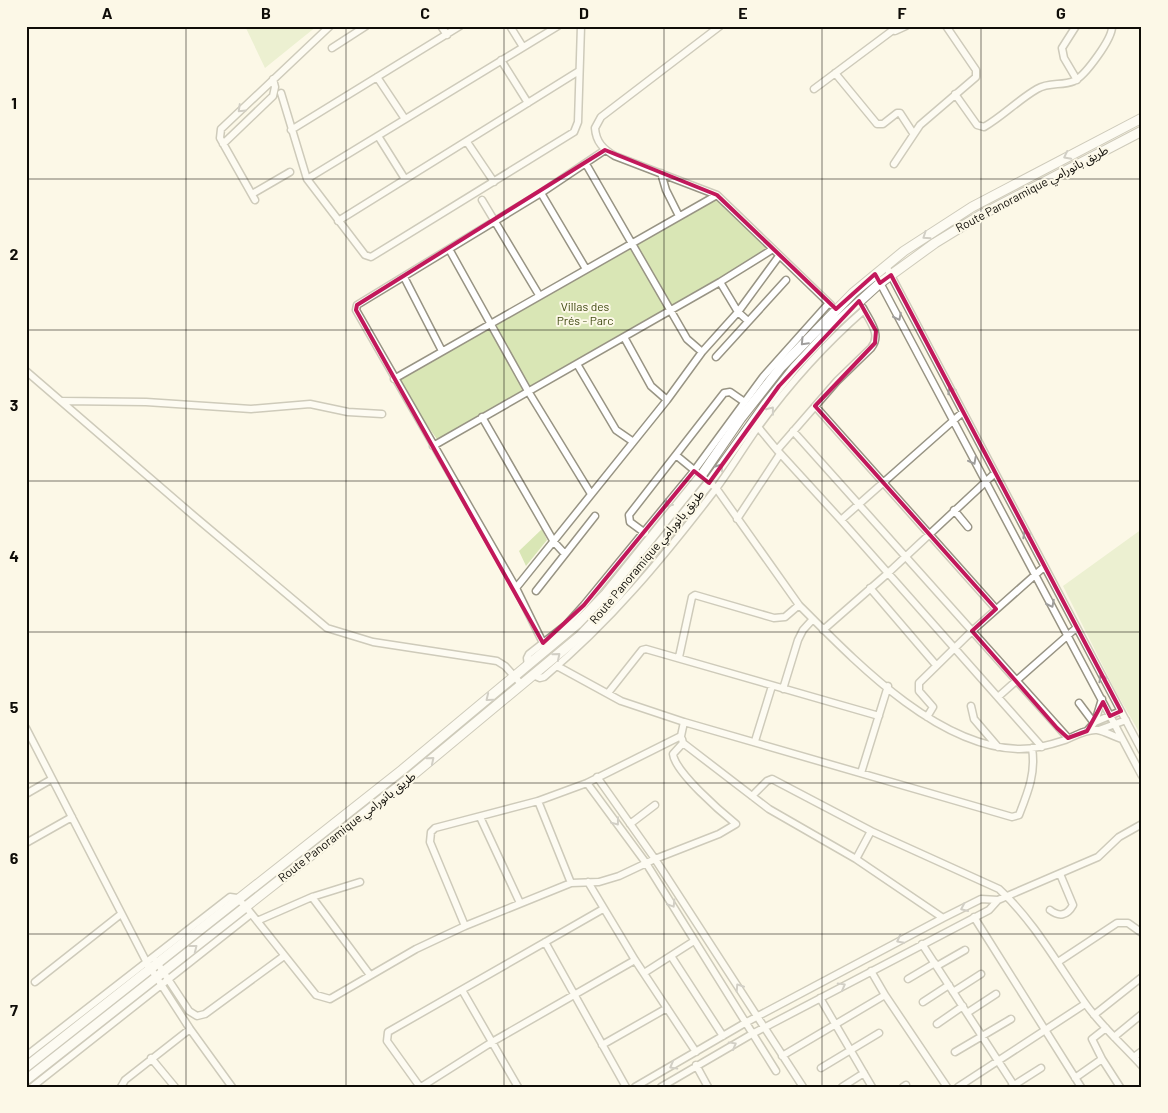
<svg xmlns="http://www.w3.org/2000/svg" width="1168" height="1113" viewBox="0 0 1168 1113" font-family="Barlow,'Noto Sans Arabic',sans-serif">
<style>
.green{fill:#d9e6b5}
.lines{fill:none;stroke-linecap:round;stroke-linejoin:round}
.street-casing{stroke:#989484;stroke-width:9}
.secondary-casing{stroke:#989484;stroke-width:11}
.street{stroke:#fff;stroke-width:6}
.secondary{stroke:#fff;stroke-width:9}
.oneway{stroke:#9f9e9c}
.marked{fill:none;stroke:#c2185b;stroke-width:4;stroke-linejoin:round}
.grid{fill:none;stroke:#0f0d08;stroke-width:1;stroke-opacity:0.55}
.labels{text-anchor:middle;stroke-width:4;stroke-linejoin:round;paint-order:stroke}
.street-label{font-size:12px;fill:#0f0d08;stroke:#fcf8e7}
.park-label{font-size:12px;fill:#3f4911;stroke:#fcf8e7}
.neatline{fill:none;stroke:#0f0d08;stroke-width:2}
.grid-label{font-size:16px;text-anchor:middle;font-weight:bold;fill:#0f0d08}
</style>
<rect width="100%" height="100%" fill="#fcf8e7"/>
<path class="green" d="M245,26H317L265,68Z
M717,195L773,249L439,442L394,379Z
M542,529L547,540L526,566L519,551Z
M1142,529V737L1116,692L1063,586Z"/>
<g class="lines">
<g class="street-casing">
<path id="street" d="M441,26L447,35
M510,26L523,47
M720,26L601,117L595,128C596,142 603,149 615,156L717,195L831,305
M890,26L895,31L906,26
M1076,26L1062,48L1064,58L1077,80
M332,48L366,26
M501,60L528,103
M835,73L877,124H883L897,113H900L913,133
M377,77L405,119
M814,89L893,30
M281,93L307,179L365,255L371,257L574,132L578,122L581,26
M955,94L977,125L984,127C1003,116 1018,100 1037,89C1049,82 1062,86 1074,81C1085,76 1113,38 1112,26
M291,130L460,26
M378,136L405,179
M467,142L494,182
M223,144L273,96L275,87L273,79
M586,164L687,339L702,352
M894,164L920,125L976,77V70L946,26
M661,173L666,190L679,216
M307,179L558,26
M541,193L586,269
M252,194L290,172
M255,200L220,138L221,129L330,26
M482,200L539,295
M338,221L579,71
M449,249L528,391L591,494
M886,266L1142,751
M404,277L442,351
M878,279L1142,776
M720,282L738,312L748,321
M624,337L651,386L667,400
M716,357L786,280
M577,364L616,430L632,441
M26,371L194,516L327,628L373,642L497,661L505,666L522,685
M394,379L717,195
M62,401L146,402L251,409L310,404L348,412L382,414
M815,406L996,609
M482,417L554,542L565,554
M758,427L777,450L837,381L871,348C882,335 870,322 863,308
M793,431L1068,738
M433,446L720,282L773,249
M777,450L841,520L1042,747
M677,456L716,488L799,605
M954,510L968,527
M737,519L780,454
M841,520L963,412
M645,533L630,522L629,515L724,393L730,392L743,401
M516,588L667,400L702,352L738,312L779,256
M870,588L936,665
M536,591L595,516
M823,630L887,574L994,474
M543,643L516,588L356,310L357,305L541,193L605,150
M679,657L692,597L695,595L774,618L785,617L799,605C854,660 937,748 1020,749C1035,749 1050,745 1065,740C1075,736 1086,729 1097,730C1105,731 1114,737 1122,739
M528,666L527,658L529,654L566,625L584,605L694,471L763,377L829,303
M557,666L621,701L684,722L1012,817L1019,815C1028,792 1036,773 1032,748
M533,675L540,678L544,677C611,621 662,559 715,490C730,470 743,448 758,427C789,384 824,345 864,310
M783,689L798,640L803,630L813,619
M608,693L642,650L646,649L879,716
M998,697L1075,629
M1079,703L1094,723
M971,706L974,719L998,747
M927,717L933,707L919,691V683L972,631L1044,567
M1095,722L1121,711
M26,728L146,961L190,1029L232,1087
M1099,730L1126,720
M1087,731L1095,722L1102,699
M682,739L683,743L769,809L856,859
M755,741L772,686
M861,773L888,686
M597,777L655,859L803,1087
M587,783L646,863L776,1071
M26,794L52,779
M752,796L767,781L772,779L871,831L999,889C1034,921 1058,965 1085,1003C1101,1026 1123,1045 1142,1066
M538,801L571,883
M480,817L520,903
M630,824L655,805
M871,831L856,859L943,918
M26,843L72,817
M588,882L635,960L696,1052
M312,897L370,975
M1050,910C1059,917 1067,916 1073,905L1060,874
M974,917L1081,1087
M257,921L312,897L360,882
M465,926L430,842L431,832L435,828L538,801L587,783L681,736L684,722
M545,942L626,1087
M922,944L1015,1087
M671,956L723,1036
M156,961L189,1011L197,1016L205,1014L284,956
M1058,962L1117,923H1128L1142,933
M937,966L965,950
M871,971L885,995
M644,973L694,941
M908,979L935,963
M35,982L121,914
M462,990L518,1087
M953,992L981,974
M820,998L872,1087
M923,1002L949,985
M967,1013L996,994
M1094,1015L1142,977
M937,1024L963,1006
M1114,1037L1142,1014
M602,1045L667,1008
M955,1052L1011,1019
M26,1056L230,897L237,898L246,907L316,995L330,999L416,949L465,926L571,883L599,882L619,876L655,859L719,834L736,824C721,812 675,772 673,754L683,743
M782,1056L885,995L947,1087
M1134,1057L1142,1051
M151,1058L175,1087
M1102,1059L1120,1087
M696,1065L708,1087
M821,1068L879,1033
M1075,1078L1102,1059L1092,1039L1106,1028
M32,1087L251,914
M121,1087L125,1080L190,1029
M420,1087L387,1041L388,1032L603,909
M421,1087L492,1042L635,960
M635,1087L745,1023L943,918L981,899L998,900
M661,1087L752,1034L989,910L998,900L1098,857L1119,837L1142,824
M842,1087L864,1073
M903,1087L906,1085
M958,1087L1085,1004
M1011,1087L1041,1068"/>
</g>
<g class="secondary-casing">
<path id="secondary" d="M26,1067L402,770L577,624L605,595L701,476L741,418L781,367L853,293L904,251L972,207L1142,118
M26,1080L408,779L580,636L615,599L709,483L765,405L795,367L837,322L880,283L935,243L979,216L1142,131"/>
</g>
<use href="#street" class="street"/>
<use href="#secondary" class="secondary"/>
</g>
<defs><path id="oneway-chevron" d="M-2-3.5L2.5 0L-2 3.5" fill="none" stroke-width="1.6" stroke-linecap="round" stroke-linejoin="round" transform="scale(1.25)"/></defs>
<g class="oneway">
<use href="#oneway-chevron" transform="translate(241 109) rotate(136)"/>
<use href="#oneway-chevron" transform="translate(1067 156) rotate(153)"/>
<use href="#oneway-chevron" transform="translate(926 236) rotate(146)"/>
<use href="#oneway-chevron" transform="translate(898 317) rotate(63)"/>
<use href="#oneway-chevron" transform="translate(804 342) rotate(133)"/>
<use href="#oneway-chevron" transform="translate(951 390) rotate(-118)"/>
<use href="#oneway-chevron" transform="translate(771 410) rotate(-52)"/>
<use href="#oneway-chevron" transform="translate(973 461) rotate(62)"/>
<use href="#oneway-chevron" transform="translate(720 467) rotate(-54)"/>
<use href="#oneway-chevron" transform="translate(668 504) rotate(128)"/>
<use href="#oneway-chevron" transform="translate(1026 534) rotate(-118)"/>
<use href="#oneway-chevron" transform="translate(1051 604) rotate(63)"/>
<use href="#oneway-chevron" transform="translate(557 656) rotate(-40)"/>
<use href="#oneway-chevron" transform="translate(1102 678) rotate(-120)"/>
<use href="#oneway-chevron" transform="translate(489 698) rotate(141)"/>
<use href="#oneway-chevron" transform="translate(431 760) rotate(-40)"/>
<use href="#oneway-chevron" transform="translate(616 822) rotate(53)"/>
<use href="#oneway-chevron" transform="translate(672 904) rotate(58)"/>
<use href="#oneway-chevron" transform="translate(964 908) rotate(155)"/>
<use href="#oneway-chevron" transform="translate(900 940) rotate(152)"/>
<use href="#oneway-chevron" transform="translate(194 948) rotate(-38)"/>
<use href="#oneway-chevron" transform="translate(842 986) rotate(-29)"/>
<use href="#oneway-chevron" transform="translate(739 987) rotate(-123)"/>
<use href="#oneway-chevron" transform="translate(733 1045) rotate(-29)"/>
<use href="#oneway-chevron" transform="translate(673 1066) rotate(151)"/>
</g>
<path d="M0 0H1168V1113H0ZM605,150L717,195L836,309L875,274L880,283L891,275L1121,711L1110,716L1103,702L1087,731L1068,738L1057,728L972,631L996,609L815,406L875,343L876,331L859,301L779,386L709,483L694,471L584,605L543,643L356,310L357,305Z" fill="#fcf8e7" fill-opacity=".55" fill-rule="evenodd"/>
<path class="marked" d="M605,150L717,195L836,309L875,274L880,283L891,275L1121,711L1110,716L1103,702L1087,731L1068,738L1057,728L972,631L996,609L815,406L875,343L876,331L859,301L779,386L709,483L694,471L584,605L543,643L356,310L357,305Z"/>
<path class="grid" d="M186,26V1087M346,26V1087M504,26V1087M664,26V1087M822,26V1087M981,26V1087M26,179H1142M26,330H1142M26,481H1142M26,632H1142M26,783H1142M26,934H1142"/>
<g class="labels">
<g class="street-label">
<text transform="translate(1032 189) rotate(-28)" y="4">Route Panoramique طريق بانورامي</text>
<text transform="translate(647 557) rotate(-50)" y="4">Route Panoramique طريق بانورامي</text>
<text transform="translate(347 827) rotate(-38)" y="4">Route Panoramique طريق بانورامي</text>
</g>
<g class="park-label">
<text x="585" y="311">Villas des<tspan x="585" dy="14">Prés - Parc</tspan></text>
</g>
</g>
<rect width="1168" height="1113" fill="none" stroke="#fcf8e7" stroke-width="55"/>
<rect x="28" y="28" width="1112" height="1058" class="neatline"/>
<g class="grid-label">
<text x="107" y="19">A</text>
<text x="266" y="19">B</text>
<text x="425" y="19">C</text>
<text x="584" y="19">D</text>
<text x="743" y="19">E</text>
<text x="902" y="19">F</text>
<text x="1061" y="19">G</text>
<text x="14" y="109">1</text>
<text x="14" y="260">2</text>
<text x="14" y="411">3</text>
<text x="14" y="562">4</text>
<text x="14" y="713">5</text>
<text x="14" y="864">6</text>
<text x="14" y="1016">7</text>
</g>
</svg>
